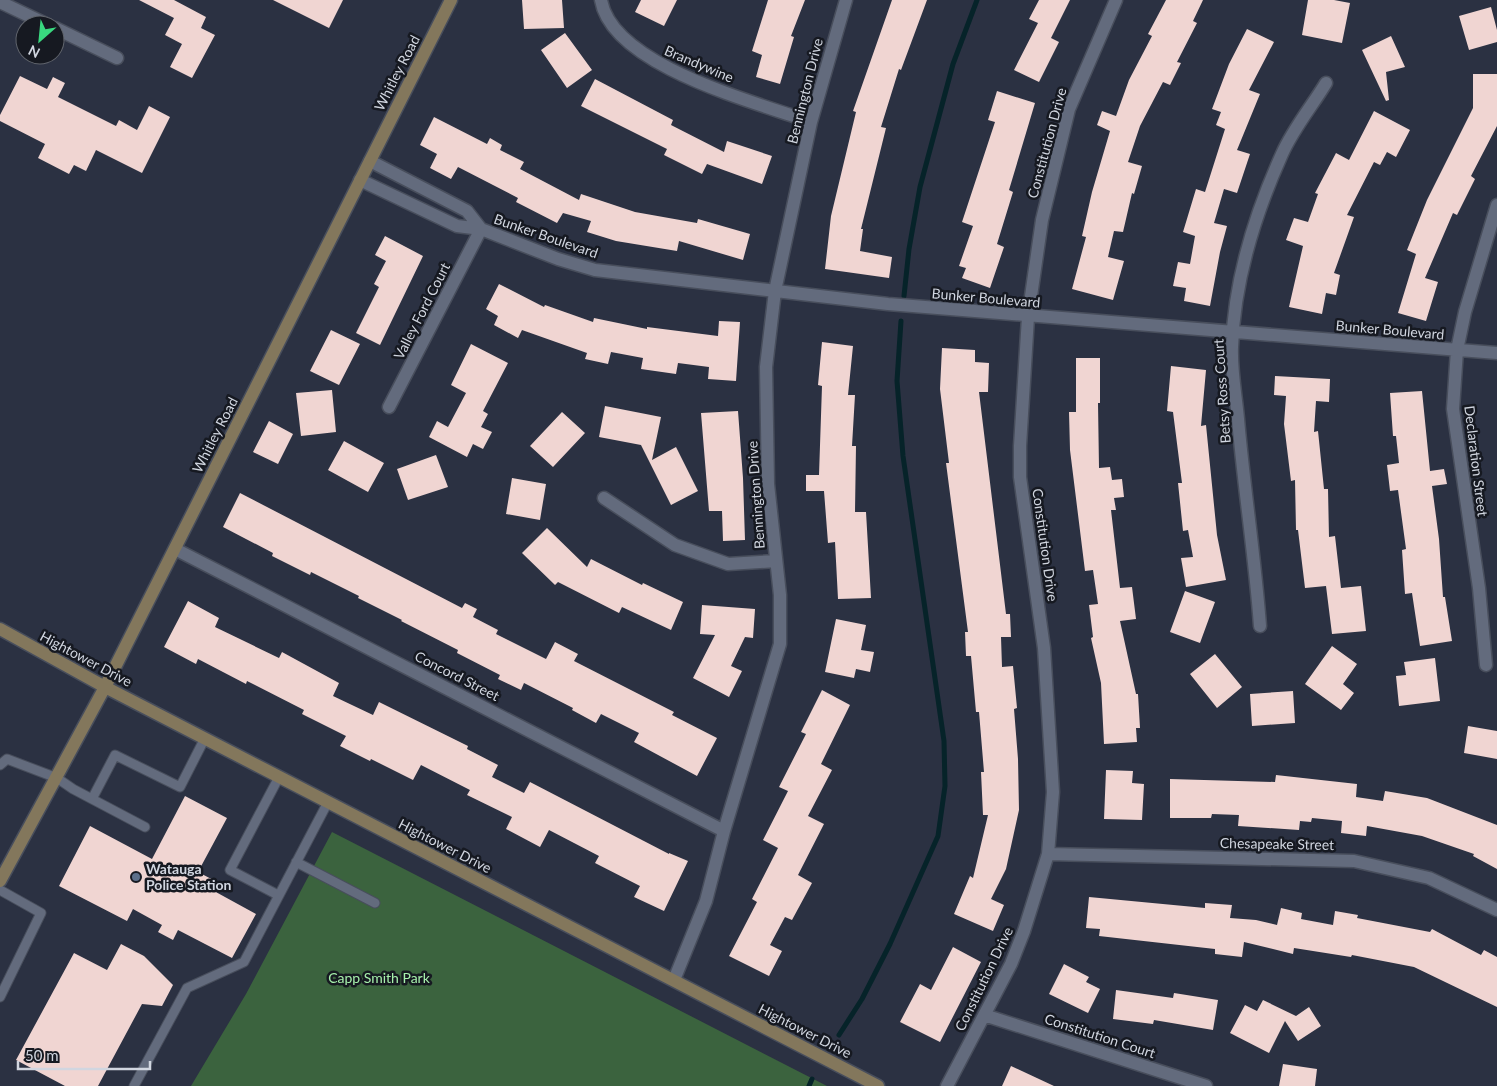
<svg xmlns="http://www.w3.org/2000/svg" width="1497" height="1086" viewBox="0 0 1497 1086" font-family="Lato,sans-serif">
<style>
.green{fill:#3b633e}
.lines{fill:none;stroke-linecap:round;stroke-linejoin:round}
.stream{stroke:#062329;stroke-width:5}
.building{fill:#f0d5d2}
.lane-casing{stroke:#484e5c;stroke-width:11}
.street-casing{stroke:#484e5c;stroke-width:15}
.secondary-casing{stroke:#484e5c;stroke-width:15}
.lane{stroke:#636b7d;stroke-width:9}
.street{stroke:#636b7d;stroke-width:12}
.secondary{stroke:#83775c;stroke-width:12}
.service-dot{fill:#5c6f8a;stroke:#161921;stroke-width:2}
.labels{text-anchor:middle;stroke-width:5;stroke-linejoin:round;paint-order:stroke}
.street-label{font-size:14px;fill:#d1d6e0;stroke:#161921}
.poi-label{font-size:14px;font-weight:bold;fill:#d1d6e0;stroke:#161921;text-anchor:start}
.park-label{font-size:14px;fill:#a7f1ac;stroke:#161921}
</style>
<rect width="100%" height="100%" fill="#2b3142"/>
<path class="green" d="M332,832L827,1086H191L246,994Z"/>
<g class="lines">
<path class="stream" d="M904,296L909,249L920,187L953,64L977,0
M839,1035L862,999L890,944L938,836L945,786L944,741L903,456L897,381L901,321
M809,1086L812,1079"/>
</g>
<path class="building" d="M139,0H174L206,17L201,28L215,35L192,78L170,67L182,44L165,35L174,18Z
M273,0H343L329,28Z
M522,0H562L564,28L524,29Z
M641,0H677L664,26L635,12Z
M768,0H805L791,36L794,37L780,84L756,77L762,55L752,51Z
M892,0H927L901,70L899,69L881,127L886,128L861,229H863L860,251L892,257L889,278L825,269L831,216L856,112L853,111Z
M1039,0H1070L1051,38L1059,42L1039,82L1014,70L1038,23L1029,19Z
M1166,0H1203L1193,21L1197,23L1177,62L1181,63L1170,85L1163,82L1140,126L1128,162L1142,166L1134,194L1132,193L1123,232L1114,231L1108,257L1124,261L1113,300L1072,289L1086,237L1082,236L1092,192L1110,131L1097,125L1102,111L1116,116L1129,80L1152,36L1148,34Z
M1308,0H1334L1350,3L1342,43L1302,35Z
M1491,7L1497,30V42L1469,50L1459,16Z
M1247,29L1274,42L1249,90L1260,94L1237,150L1250,154L1237,193L1224,189L1214,223L1227,226L1220,252L1210,306L1184,301L1186,288L1173,286L1178,262L1190,264L1195,236L1183,232L1196,189L1205,192L1225,129L1216,125L1221,112L1212,109L1229,64Z
M565,33L592,70L567,88L541,50Z
M1391,36L1405,67L1386,72L1389,100L1386,101L1362,50Z
M1473,74H1497V126L1471,176L1475,179L1457,215L1453,213L1425,278L1438,282L1426,321L1398,313L1416,254L1407,250L1427,200L1473,108Z
M20,76L47,89L53,77L65,83L58,97L116,126L119,120L137,130L149,106L170,117L142,173L96,150L86,171L74,165L69,174L38,158L45,144L0,121V115Z
M595,79L673,120L671,125L724,152L727,141L772,156L762,184L707,164L702,174L664,155L667,149L581,106Z
M997,91L1035,103L1009,190L1013,192L997,244L1004,247L990,288L962,278L966,268L959,266L973,226L962,222L995,122L988,120Z
M1374,111L1410,130L1396,157L1387,152L1380,165L1374,162L1347,215L1354,217L1334,273L1340,275L1336,295L1326,293L1322,314L1289,307L1303,246L1286,240L1294,218L1308,222L1318,194L1315,193L1336,153L1349,160Z
M434,117L487,144L490,138L502,145L500,150L524,162L520,169L579,200L581,194L635,212L697,223L698,219L750,234L743,260L679,241L677,251L616,241L587,232L591,221L563,213L557,223L516,202L518,198L458,167L451,179L430,168L437,154L420,145Z
M385,236L423,256L380,345L356,333L379,287L374,284L386,261L375,255Z
M499,284L544,307L545,305L593,322L594,318L647,329V327L718,336L719,321L740,322L736,381L708,379L709,367L678,363L676,374L641,369L643,358L611,352L608,364L585,359L587,353L522,330L518,338L494,325L498,316L486,309Z
M331,330L360,344L339,385L310,371Z
M822,342L853,346L848,395H855L852,446H856L855,512H866L871,598L838,599L835,542L828,543L824,491H806V475H819L822,386L818,385Z
M471,344L508,363L483,411L488,414L481,427L492,432L483,449L473,444L467,457L429,437L437,421L448,427L466,393L451,385Z
M942,348L975,350V362L989,363L988,392H979L1006,614H1010L1011,637H1001L1002,667L1013,666L1017,708L1014,709L1018,759L1019,810L1006,869L991,899L1004,905L993,931L954,914L970,876L973,878L988,815H983L981,772H984L979,712H976L971,656H966L965,632H968L946,463H949L940,389Z
M1076,358H1100V403H1098L1099,468L1110,467L1112,480L1122,479L1124,497L1114,498L1116,510H1111L1120,588L1132,587L1136,619L1120,621L1136,694H1138L1140,728H1136L1137,742L1104,744L1101,683L1091,638L1093,637L1089,605L1098,604L1093,570L1085,571L1070,450L1069,412H1076Z
M1171,366L1206,370L1201,426L1206,425L1217,535L1226,580L1186,587L1181,558L1193,557L1188,530L1183,531L1178,483H1182L1173,412L1167,411Z
M1275,376L1330,379L1329,402L1316,401L1314,432L1318,431L1324,489H1328L1329,537L1335,536L1341,588L1361,586L1366,631L1332,634L1326,586L1305,588L1298,530H1296L1295,480L1291,481L1284,424L1286,396L1274,395Z
M332,390L336,432L301,436L296,393Z
M1422,391L1430,471L1444,469L1447,484L1432,486L1439,539L1443,597H1445L1452,641L1420,646L1412,593L1405,594L1402,550L1406,549L1398,490L1390,491L1387,465L1399,463L1396,436H1393L1390,393Z
M605,406L661,417L652,460L676,447L698,491L671,505L641,445L599,437Z
M738,411L743,478L745,540L723,541L722,511H709L701,413Z
M562,412L585,433L553,467L530,446Z
M269,421L293,434L278,464L253,452Z
M344,441L384,463L368,492L328,470Z
M436,455L448,487L408,500L397,469Z
M512,478L546,484L540,520L506,514Z
M240,493L462,608L465,603L477,609L473,617L498,630L496,634L546,659L555,642L578,654L574,661L674,712L672,715L717,738L697,776L634,742L639,733L601,714L596,723L572,710L573,708L524,683L521,690L498,679L500,675L457,653L458,650L401,621L402,620L358,598L359,596L311,572L310,575L272,556L273,553L223,527Z
M547,528L587,567L591,559L642,585L643,583L683,602L671,630L622,607L619,613L558,582L555,585L522,553Z
M1185,591L1215,602L1200,643L1170,632Z
M188,601L219,618L215,627L279,658L282,652L339,683L333,696L373,715L379,702L468,746L467,749L498,765L492,777L524,793L530,782L669,854V853L688,861L664,911L634,897L640,886L595,863L599,856L549,830L540,847L506,829L512,817L467,795L470,790L421,765L413,780L371,759L370,761L340,746L346,736L302,714L304,710L247,681L246,684L198,659L196,664L164,647Z
M702,605L755,609L753,638L745,637L731,666L742,671L729,697L693,678L715,635L700,634Z
M836,619L866,625L861,650L874,652L870,672L856,669L854,678L825,672Z
M1332,646L1357,664L1343,684L1354,693L1341,710L1305,684Z
M1215,654L1242,687L1217,708L1190,674Z
M1435,658L1440,701L1399,706L1396,676L1406,675L1404,662Z
M822,690L850,705L821,764L832,770L808,816L824,824L798,875L812,883L792,920L785,917L770,945L782,951L769,976L729,956L757,902L752,899L778,848L763,840L788,791L779,787L806,734L801,732Z
M1293,691L1295,723L1252,726L1250,694Z
M1468,726L1497,731V759L1464,753Z
M1106,770L1133,771L1132,783L1144,784L1142,820L1104,819Z
M1276,775L1357,784L1356,797L1383,801L1385,791L1427,798L1497,825V869L1473,856L1474,854L1422,836L1367,826L1366,836L1341,833L1342,821L1312,818L1311,822L1300,821L1299,830L1238,826L1239,815L1212,814L1211,818H1170V779L1275,782Z
M185,796L227,818L198,872L219,883L214,891L256,914L232,958L178,930L173,940L158,932L162,925L133,909L127,921L59,886L90,826L152,859Z
M1089,897L1205,908V903L1232,905L1230,918L1256,920L1277,925L1281,908L1302,913L1301,919L1333,925L1335,911L1358,915L1357,918L1430,932L1432,929L1481,955L1484,950L1497,957V1007L1414,967L1352,955L1351,957L1294,948L1293,954L1244,942L1242,957L1215,954V949L1099,936L1100,929L1086,928Z
M121,944L144,956L173,985L162,1006L142,1004L98,1086H65L16,1060L74,953L107,970Z
M953,947L981,962L940,1042L900,1022L920,984L931,990Z
M1064,964L1089,977L1086,982L1100,989L1088,1013L1049,994Z
M1116,990L1173,998L1174,993L1218,1000L1213,1030L1154,1020L1153,1024L1113,1019Z
M1263,1000L1296,1016L1309,1007L1321,1026L1298,1041L1285,1021L1269,1053L1230,1033L1245,1005L1257,1011Z
M1283,1064L1317,1069L1315,1086H1279Z
M1011,1066L1054,1086H1002Z"/>
<g class="lines">
<g class="lane-casing">
<path id="lane" d="M0,765L7,759L57,778L73,789L145,827
M92,799L115,755L180,787L205,738
M296,862L375,903
M0,890L41,913L0,997
M278,895L230,870L279,777
M134,1086L187,988L244,962L328,802"/>
</g>
<g class="street-casing">
<path id="street" d="M601,0C612,66 756,102 811,122
M0,2L48,25
M55,28L117,58
M370,161L467,211L481,229
M360,180L457,226L481,229L558,259L595,270L888,304L1497,353
M389,407L481,229
M604,498L675,545L728,564L776,561
M175,549L724,831
M1260,626C1255,557 1244,489 1238,419C1236,396 1231,371 1232,347C1234,282 1255,214 1282,154C1293,129 1312,106 1326,83
M1486,665L1479,588L1453,409L1457,350L1465,312L1497,205
M1048,854L1354,861L1429,878L1497,910
M674,980L706,901L724,831L780,644V595L768,484L766,367L775,291L811,122L846,0
M984,1015L1206,1086
M947,1086L1011,964L1024,931L1048,854L1053,792L1044,648L1020,477V446L1028,317L1042,220L1069,109L1116,0"/>
</g>
<g class="secondary-casing">
<path id="secondary" d="M0,629L105,687L878,1086
M0,881L105,687L451,0"/>
</g>
<use href="#lane" class="lane"/>
<use href="#street" class="street"/>
<use href="#secondary" class="secondary"/>
</g>
<circle class="service-dot" cx="136" cy="877" r="5"/>
<g class="labels">
<g class="street-label">
<text transform="translate(699 64) rotate(23)" y="5">Brandywine</text>
<text transform="translate(397 73) rotate(-63)" y="5">Whitley Road</text>
<text transform="translate(805 91) rotate(-76)" y="5">Bennington Drive</text>
<text transform="translate(1047 143) rotate(-75)" y="5">Constitution Drive</text>
<text transform="translate(546 236) rotate(19)" y="5">Bunker Boulevard</text>
<text transform="translate(986 298) rotate(5)" y="5">Bunker Boulevard</text>
<text transform="translate(422 311) rotate(-63)" y="5">Valley Ford Court</text>
<text transform="translate(1390 330) rotate(5)" y="5">Bunker Boulevard</text>
<text transform="translate(1222 391) rotate(-94)" y="5">Betsy Ross Court</text>
<text transform="translate(215 435) rotate(-63)" y="5">Whitley Road</text>
<text transform="translate(1476 461) rotate(83)" y="5">Declaration Street</text>
<text transform="translate(756 495) rotate(-94)" y="5">Bennington Drive</text>
<text transform="translate(1045 545) rotate(82)" y="5">Constitution Drive</text>
<text transform="translate(86 659) rotate(28)" y="5">Hightower Drive</text>
<text transform="translate(457 676) rotate(27)" y="5">Concord Street</text>
<text transform="translate(1277 844) rotate(1)" y="5">Chesapeake Street</text>
<text transform="translate(445 846) rotate(27)" y="5">Hightower Drive</text>
<text transform="translate(984 979) rotate(-64)" y="5">Constitution Drive</text>
<text transform="translate(805 1031) rotate(27)" y="5">Hightower Drive</text>
<text transform="translate(1100 1036) rotate(18)" y="5">Constitution Court</text>
</g>
<g class="poi-label">
<text x="146" y="874">Watauga<tspan x="146" dy="16">Police Station</tspan></text>
</g>
<g class="park-label">
<text x="379" y="983">Capp Smith Park</text>
</g>
</g>
<g transform="translate(40 40) rotate(207)"><circle r="24" fill="#161921" stroke="#61656d"/>
<path d="M0-4L9 19L0 12L-9 19Z" fill="#39d87f"/>
<text y="-8" font-size="14" font-weight="bold" text-anchor="middle" fill="#d1d6e0">N</text>
</g>
<path d="M18 1061v8h132v-8" fill="none" stroke="#d1d6e0" stroke-width="2.5"/>
<text x="25" y="1061" font-size="15" fill="#d1d6e0" stroke="#161921" stroke-width="4" paint-order="stroke">50 m</text>
</svg>
